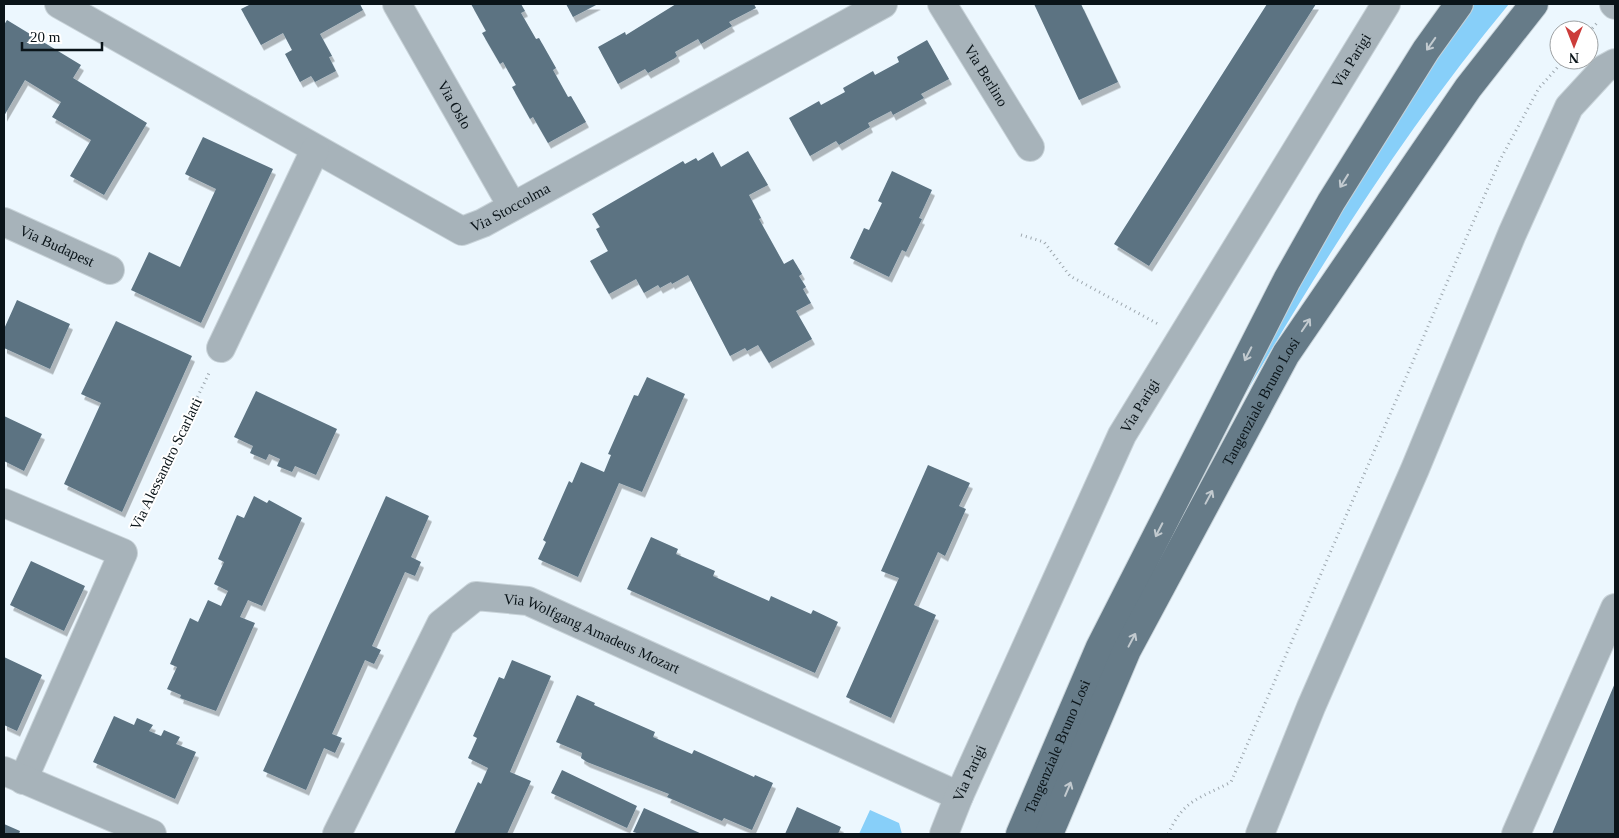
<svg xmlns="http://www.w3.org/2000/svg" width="1619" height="838" viewBox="0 0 1619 838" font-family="Georgia,serif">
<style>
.green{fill:#87cff9}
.building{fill:#5b7382;filter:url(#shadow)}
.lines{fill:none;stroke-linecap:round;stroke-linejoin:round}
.minor-casing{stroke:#c8d3d9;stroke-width:30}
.primary-casing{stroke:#c8d3d9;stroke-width:30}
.path{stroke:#9ea8af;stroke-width:3;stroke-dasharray:1 4;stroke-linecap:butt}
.minor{stroke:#a7b3ba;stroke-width:28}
.primary{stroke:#667b88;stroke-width:28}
.oneway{stroke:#c2cacf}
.labels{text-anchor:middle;stroke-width:4;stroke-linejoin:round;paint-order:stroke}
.street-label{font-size:15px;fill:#0a1419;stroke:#fff}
</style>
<defs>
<filter id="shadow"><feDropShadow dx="3" dy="5.5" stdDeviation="0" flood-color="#0004"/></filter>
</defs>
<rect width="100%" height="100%" fill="#ecf7fe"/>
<path class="green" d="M1470,4H1509C1399,136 1308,285 1222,434L1333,219Z
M870,810L899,823L902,834H859Z"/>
<path class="building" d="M251,4H360L363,10L320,34L332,56L329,57L336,71L315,82L311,76L300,82L285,54L292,50L283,33L261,45L241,9Z
M471,4H521L525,11L521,13L536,39L539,38L556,68L553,70L568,97L571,96L586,122L548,143L533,117L530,119L512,87L516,85L503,62L500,64L482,33L486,31Z
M566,4H598L573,17Z
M676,4H754L756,8L729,22L732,26L701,44L698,39L675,52L677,56L675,58L648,73L645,69L618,84L598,47L625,32L626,35Z
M1034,4H1081L1118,82L1079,100Z
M1267,4H1316L1149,266L1114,244Z
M7,20L81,65L73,78L147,123L104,195L70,176L91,140L52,117L61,102L25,80L4,116V25Z
M927,40L949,79L921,94L924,98L893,115L891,111L868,123L870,127L839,145L836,141L810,156L789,118L819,101L821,105L845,92L843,88L873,71L875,75L899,62L897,57Z
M203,137L273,169L201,323L131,290L149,252L180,267L216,189L185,174Z
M748,151L768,185L749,195L761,218L759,219L784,264L793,259L802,274L799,276L806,287L803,289L811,303L796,311L812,339L769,363L758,345L747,351L745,348L730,356L688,275L672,284L671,282L660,288L658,285L644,293L636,279L609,294L590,261L608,251L596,229L600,227L592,214L683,161L685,164L696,158L698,161L713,152L721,167Z
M892,171L932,190L919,218L922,219L906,252L902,250L889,277L850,258L864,228L869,230L882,203L878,201Z
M17,300L70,324L50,369L4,348V329Z
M116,321L192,356L122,512L64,484L101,403L81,394Z
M647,377L685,394L642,492L619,483L578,577L538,559L546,542L543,540L569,481L572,483L581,462L604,472L611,455L608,454L634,395L638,396Z
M256,391L337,429L316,475L295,466L292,472L277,466L280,459L269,454L266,460L250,453L253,446L234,437Z
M4,416L42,434L24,471L4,461Z
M928,465L970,483L959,506L966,509L945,556L938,552L914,605L936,615L891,718L846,697L899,578L881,571Z
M254,496L267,503L269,500L302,518L262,606L248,600L240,617L255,623L216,711L180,698L181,695L167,689L177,667L170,664L190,618L198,622L208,600L221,606L228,591L214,584L224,562L218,559L237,515L244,518Z
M386,496L429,516L411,557L421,562L415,576L405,572L372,646L381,650L374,664L365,660L332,734L342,738L335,753L324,748L306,790L263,771Z
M651,537L678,549L676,554L715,571L713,576L769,601L771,596L811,614L813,610L838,622L815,673L627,589Z
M31,561L85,586L64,631L10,605Z
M4,657L42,675L17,731L4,725Z
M512,660L551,676L510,772L531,781L507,834H454L478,782L481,784L488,768L468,758L477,738L473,736L499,677L504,679Z
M1615,683V834H1552Z
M577,695L595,703L594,705L655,732L653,737L692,754L694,750L754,777L755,775L773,783L752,830L724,818L722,821L667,797L669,794L587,762L581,758L582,753L556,742Z
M114,716L134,725L137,718L153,725L149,731L161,736L164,730L180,737L176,744L196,752L175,799L93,762Z
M562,770L637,806L627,828L551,793Z
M797,807L841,827L838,834H785Z
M644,808L702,834H640L633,832Z
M4,824L20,831L19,834H4Z"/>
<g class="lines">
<g class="minor-casing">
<g id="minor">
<path id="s1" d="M59,4L462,231L483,223L883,4"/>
<path id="s2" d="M397,4L512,206"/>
<path id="s3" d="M942,4L1030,147"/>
<path d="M1614,4L1615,5"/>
<path id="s4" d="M4,222L110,270"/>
<path d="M221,348L315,150"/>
<path d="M4,503L123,553L23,780"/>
<path d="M4,771L152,834"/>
<path id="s5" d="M337,834L441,624L476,596L528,601L959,796"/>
<path id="s6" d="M944,834L959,796L1122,435L1386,4"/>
<path d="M1260,834L1311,707L1415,469L1512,234L1569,107L1604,69L1615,63"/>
<path d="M1516,834L1615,608"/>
</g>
</g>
<g class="primary-casing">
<g id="primary">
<path id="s7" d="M1020,834L1100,647L1287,280L1331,202L1426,50L1459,4"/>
<path id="s8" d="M1049,834L1127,650L1286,354L1468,88L1534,4"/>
</g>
</g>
<path class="path" d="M1589,32L1597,23
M1021,235L1044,242L1070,276L1158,324
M135,528L210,371
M1168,834C1184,799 1199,799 1231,782L1500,160L1539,88L1564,60"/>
<use href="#minor" class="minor"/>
<use href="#primary" class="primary"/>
</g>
<defs><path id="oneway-shaft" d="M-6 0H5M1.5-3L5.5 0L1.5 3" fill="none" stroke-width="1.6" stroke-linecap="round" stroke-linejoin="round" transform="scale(1.25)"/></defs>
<g class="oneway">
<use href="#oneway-shaft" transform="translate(1431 44) rotate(125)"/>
<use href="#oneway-shaft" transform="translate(1344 181) rotate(122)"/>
<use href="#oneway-shaft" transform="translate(1306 325) rotate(-56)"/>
<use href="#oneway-shaft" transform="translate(1248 354) rotate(117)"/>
<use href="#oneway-shaft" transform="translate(1209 497) rotate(-62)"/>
<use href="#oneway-shaft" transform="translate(1159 530) rotate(117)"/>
<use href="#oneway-shaft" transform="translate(1132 640) rotate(-62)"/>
<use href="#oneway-shaft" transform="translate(1068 789) rotate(-67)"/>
</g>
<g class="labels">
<g class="street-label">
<text dy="5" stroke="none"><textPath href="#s6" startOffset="876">Via Parigi</textPath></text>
<text dy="5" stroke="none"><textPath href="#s3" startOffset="84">Via Berlino</textPath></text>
<text dy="5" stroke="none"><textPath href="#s2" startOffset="116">Via Oslo</textPath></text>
<text dy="5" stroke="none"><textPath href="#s1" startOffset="516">Via Stoccolma</textPath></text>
<text dy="5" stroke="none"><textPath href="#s4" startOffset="58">Via Budapest</textPath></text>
<text dy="5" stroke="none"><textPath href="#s8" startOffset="482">Tangenziale Bruno Losi</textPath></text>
<text dy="5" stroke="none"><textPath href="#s6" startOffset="471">Via Parigi</textPath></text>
<text transform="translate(166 464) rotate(-64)" y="5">Via Alessandro Scarlatti</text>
<text dy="5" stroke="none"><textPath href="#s5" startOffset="402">Via Wolfgang Amadeus Mozart</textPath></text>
<text dy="5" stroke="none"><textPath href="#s7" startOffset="95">Tangenziale Bruno Losi</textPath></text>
<text dy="5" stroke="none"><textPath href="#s6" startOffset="66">Via Parigi</textPath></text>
</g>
</g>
<rect width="1619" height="838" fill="none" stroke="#0a1419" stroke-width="10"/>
<g transform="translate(1574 45) rotate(180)"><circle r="24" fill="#ffffff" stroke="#9da1a3"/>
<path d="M0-4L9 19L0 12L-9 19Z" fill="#cc3d3b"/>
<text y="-8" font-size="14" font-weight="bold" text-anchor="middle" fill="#0a1419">N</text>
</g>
<path d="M22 42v8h80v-8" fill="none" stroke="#0a1419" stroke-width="2.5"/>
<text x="30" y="42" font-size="15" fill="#0a1419" stroke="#ffffff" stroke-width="4" paint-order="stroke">20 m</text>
</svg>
